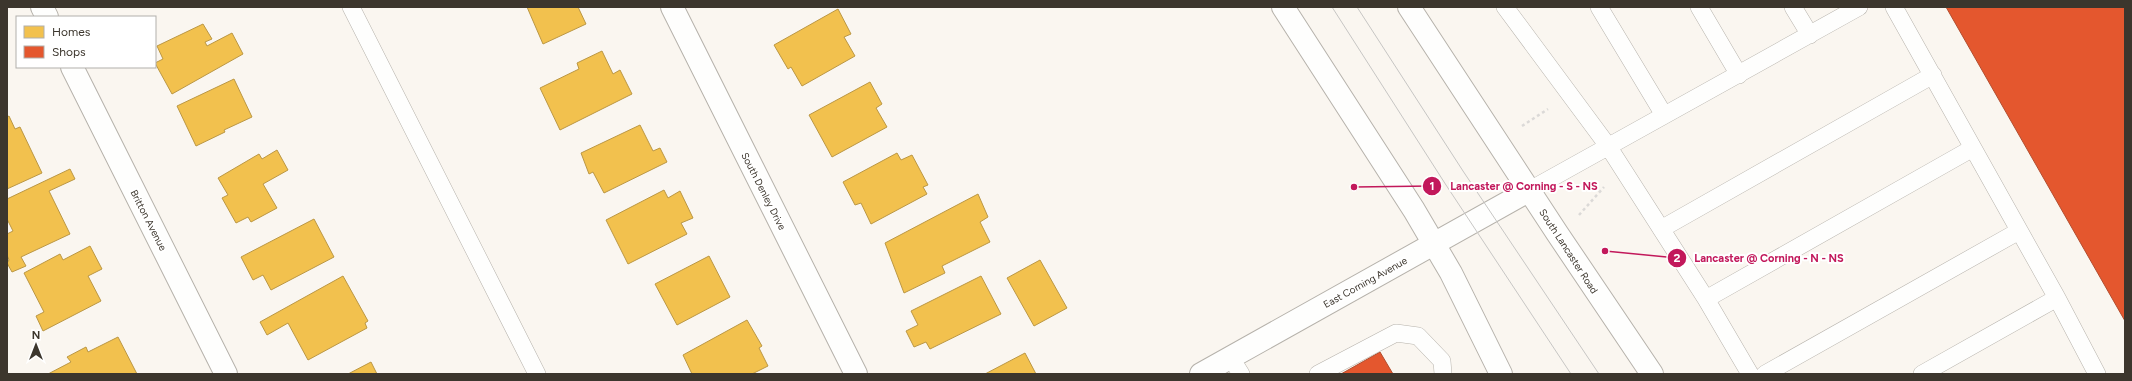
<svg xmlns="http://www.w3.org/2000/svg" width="2132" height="381" viewBox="0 0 2132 381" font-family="Figtree,sans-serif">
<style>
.homes{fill:#f2c14e;stroke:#bb9744}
.shops{fill:#e4572e;stroke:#b24d2e}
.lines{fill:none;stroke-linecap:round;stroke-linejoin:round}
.lane-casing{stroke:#b6b2ab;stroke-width:18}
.street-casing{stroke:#b6b2ab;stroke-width:24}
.secondary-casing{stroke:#b6b2ab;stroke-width:24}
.path{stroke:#dbd9d7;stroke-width:2.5;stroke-dasharray:3 3;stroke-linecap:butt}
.lane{stroke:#fefefd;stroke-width:17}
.street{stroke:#fefefd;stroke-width:22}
.secondary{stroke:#fefefd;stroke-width:22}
.tram{stroke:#c7c6c4;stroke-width:1}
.labels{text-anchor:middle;stroke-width:4;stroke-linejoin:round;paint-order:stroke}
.street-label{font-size:10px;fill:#3c362d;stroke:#fff}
.leader{fill:none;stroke:#c2185b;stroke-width:1.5}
.callout-dot{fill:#c2185b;stroke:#fff;stroke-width:1.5}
.mark-label{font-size:12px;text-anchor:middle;font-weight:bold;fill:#fff}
.callout-label{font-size:11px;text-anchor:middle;font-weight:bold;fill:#c2185b;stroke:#fff;stroke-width:4;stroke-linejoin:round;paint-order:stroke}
</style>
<rect width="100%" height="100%" fill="#faf6f0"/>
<path class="homes" d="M527,7H578L586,24L543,44Z
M838,9L851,34L844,37L855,56L802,86L791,67L788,69L774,45Z
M203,24L212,39L205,42L207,46L232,33L243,54L172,94L155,63L163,59L157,46Z
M602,51L613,74L620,70L632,94L560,130L540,88L579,69L577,63Z
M234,79L252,117L224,130L225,132L196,146L177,106Z
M870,82L882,104L876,108L887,127L832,157L809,115Z
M9,116L15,129L20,127L42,173L7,189V117Z
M640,125L653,151L660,148L667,162L604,193L593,172L589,174L581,153Z
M277,150L288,170L263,184L277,208L251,222L248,217L236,223L222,198L228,195L218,178L259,154L262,159Z
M897,153L901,160L912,155L928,185L923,187L927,194L871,224L861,203L855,205L843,182Z
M70,169L75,179L49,191L70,234L21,257L26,266L12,272L7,263L9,260L7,255V234L13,231L7,219V199Z
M664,190L668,198L680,191L693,218L681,223L687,234L628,264L606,220Z
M978,194L988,217L980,222L990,242L942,266L945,273L904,293L885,243Z
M314,219L334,257L271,290L263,275L253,280L241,257Z
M90,246L102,269L88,276L101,301L43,331L36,316L44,312L24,273L60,254L63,260Z
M709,256L730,297L677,325L655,284Z
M1040,260L1067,308L1034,326L1007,278Z
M343,276L368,321L365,323L367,328L308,360L288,323L267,335L260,322Z
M981,276L1001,314L930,349L926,342L914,347L906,331L918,325L911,311Z
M747,320L762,346L759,348L768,366L752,374H692L683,355Z
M118,337L137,374H48L71,362L67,357L86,347L88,352Z
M1025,353L1036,374H985Z
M371,362L377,374H348Z"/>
<path class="shops" d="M1946,7H2125V321Z
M1380,352L1393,374H1341Z"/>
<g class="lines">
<g class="lane-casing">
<path id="lane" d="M351,7L537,374
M1505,7L1608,146L1706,299L1750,374
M1599,7L1664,115
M1699,7L1739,75
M1793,7L1810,35
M1894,7L2057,298L2097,374
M1530,190L1859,7
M1661,229L1933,75
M1706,299L1973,148
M1231,358L1241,374
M1318,374L1396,333L1418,336L1442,361L1443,374
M1765,374L2019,231
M1922,374L2057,298"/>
</g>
<g class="street-casing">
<path id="street" d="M42,7L47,17
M672,7L856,374
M72,67L226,374
M1201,374L1530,190"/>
</g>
<g class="secondary-casing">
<path id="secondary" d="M1283,7L1414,210L1451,273L1501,374
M1409,7L1557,233L1652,374"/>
</g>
<path class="path" d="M1522,126L1548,109
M1579,215L1604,187"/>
<use href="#lane" class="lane"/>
<use href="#street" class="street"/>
<use href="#secondary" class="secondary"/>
<path class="tram" d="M1332,7L1446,185L1571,374
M1357,7L1463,171L1599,374"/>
</g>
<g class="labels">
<g class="street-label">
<text transform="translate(764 191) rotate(63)" y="4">South Denley Drive</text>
<text transform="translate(149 220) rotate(63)" y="4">Britton Avenue</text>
<text transform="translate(1569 251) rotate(57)" y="4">South Lancaster Road</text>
<text transform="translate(1365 282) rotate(-29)" y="4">East Corning Avenue</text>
</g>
</g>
<path class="leader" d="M1354 187L1432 186M1605 251L1677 258"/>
<g class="callout-dot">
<circle cx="1354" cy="187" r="4"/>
<circle cx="1605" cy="251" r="4"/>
<circle cx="1432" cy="186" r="10"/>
<circle cx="1677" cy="258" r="10"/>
</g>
<g class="mark-label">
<text x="1432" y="190">1</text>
<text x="1677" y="262">2</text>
</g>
<g class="callout-label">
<text x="1524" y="190">Lancaster @ Corning - S - NS</text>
<text x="1769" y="262">Lancaster @ Corning - N - NS</text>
</g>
<rect width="2132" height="381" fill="none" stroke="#3c362d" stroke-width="16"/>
<rect x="16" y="16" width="140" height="52" fill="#ffffff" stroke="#b1afab"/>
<rect x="24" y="26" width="20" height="12" fill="#f2c14e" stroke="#b1afab"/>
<text x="52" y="36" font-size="12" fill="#3c362d">Homes</text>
<rect x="24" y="46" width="20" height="12" fill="#e4572e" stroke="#b1afab"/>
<text x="52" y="56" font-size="12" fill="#3c362d">Shops</text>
<g transform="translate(36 345)" stroke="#ffffff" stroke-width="3" paint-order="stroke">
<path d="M0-3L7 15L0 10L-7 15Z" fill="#3c362d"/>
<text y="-6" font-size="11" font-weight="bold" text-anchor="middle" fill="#3c362d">N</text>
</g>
</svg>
